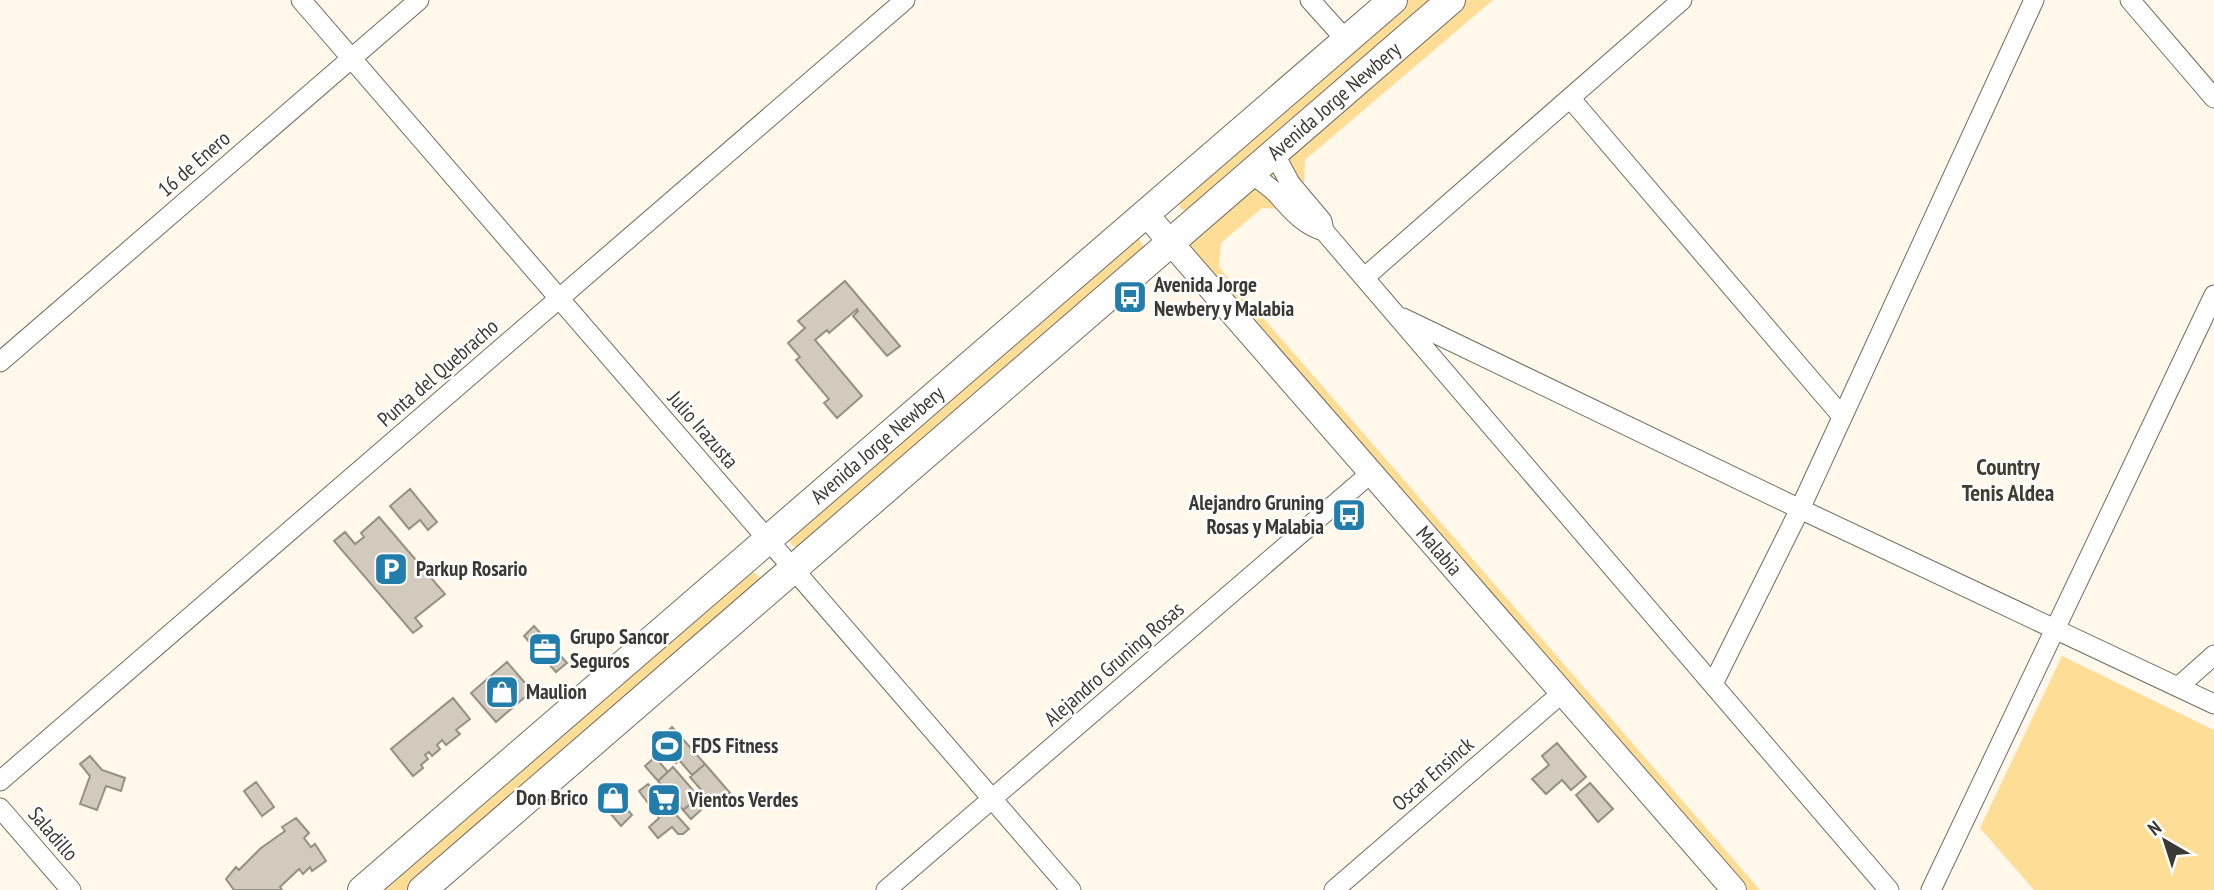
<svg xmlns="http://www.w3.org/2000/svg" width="2214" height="890" viewBox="0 0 2214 890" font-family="'PT Sans Narrow',sans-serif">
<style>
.green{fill:#fede96}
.building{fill:#d1cabd;stroke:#969084;stroke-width:2}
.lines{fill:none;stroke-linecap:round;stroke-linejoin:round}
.minor-casing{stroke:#726c61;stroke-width:21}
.tertiary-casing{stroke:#726c61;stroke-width:26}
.secondary-casing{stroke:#726c61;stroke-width:30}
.minor{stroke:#fff;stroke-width:19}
.tertiary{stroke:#fff;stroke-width:24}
.secondary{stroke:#fff;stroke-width:28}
.labels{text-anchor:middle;stroke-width:5;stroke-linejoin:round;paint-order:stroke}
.street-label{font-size:21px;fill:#3b3933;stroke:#fff}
.poi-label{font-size:21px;font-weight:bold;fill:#3b3933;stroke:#fff;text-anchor:start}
.neighbourhood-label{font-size:23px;font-weight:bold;fill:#423d32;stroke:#fff}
</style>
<rect width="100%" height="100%" fill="#fff8eb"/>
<path class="green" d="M1408,0H1437L1188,212L1180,208L1179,200L1184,193Z
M1451,0H1493L1305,160L1304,189L1281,209L1262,208L1221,243L1219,267L1760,890H1734L1171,242Z
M1138,237L1144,247L1137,257L799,549L792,545L788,538Z
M749,571L755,573L760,578L758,586L406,890H375Z
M2062,656L2214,730V890H2034L1980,828Z"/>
<path class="building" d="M845,281L900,346L887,356L853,316L858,311L857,309L829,333L827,330L815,340L862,396L837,418L824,403L829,399L796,360L800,357L788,343L805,328L798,321Z
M410,489L437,522L428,530L420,520L409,529L390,506Z
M379,517L445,594L415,618L422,626L413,633L334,541L345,532L355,544L364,537L361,533Z
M534,626L567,663L556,672L524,636Z
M507,662L532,691L496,722L471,693Z
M453,698L470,719L456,730L460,734L446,745L442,740L437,745L440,749L432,756L429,752L425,755L428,759L421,765L423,768L413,776L391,749Z
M672,727L705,764L692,775L679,760L681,758L673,749L675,747L664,735Z
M664,735L675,747L673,749L681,758L676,763L657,741Z
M1557,743L1586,777L1571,790L1562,780L1546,794L1532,779L1549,765L1542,756Z
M90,756L102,770L125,778L121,791L106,786L97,810L80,804L90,776L80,764Z
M655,757L668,772L658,781L645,766Z
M705,764L730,793L715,806L690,777Z
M673,767L699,797L683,810L658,781Z
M256,782L274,807L262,816L244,791Z
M1590,783L1613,809L1598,822L1576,795Z
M648,784L689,829L683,834H678L672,827L658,838L649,827L659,818L639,791Z
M610,790L632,815L621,826L599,800Z
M694,801L701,810L691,819L683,810Z
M296,818L309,833L304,838L311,847L315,844L326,861L312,871L310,867L303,874L299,869L280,887L282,890H234L226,879L236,867L239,870L261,848L285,831L282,827Z"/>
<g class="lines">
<g class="minor-casing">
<path id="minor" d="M301,0L1071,890
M1310,0L1346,40
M2130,0L2214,98
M1570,98L1841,415
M1274,153L1290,183L1322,221L1324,231L1889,890
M1251,173C1259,180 1269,186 1277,194C1290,209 1304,226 1324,231
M1365,277L1682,0
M1403,318L1800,509L2214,704
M0,362L419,0
M1713,684L1800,509L2034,0
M2178,687L2214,655
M0,781L905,0
M0,808L71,890
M886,890L1371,473
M1334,890L1562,693
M1931,890L2214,295"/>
</g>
<g class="tertiary-casing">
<g id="tertiary">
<path id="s1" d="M1145,213L1734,890"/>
</g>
</g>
<g class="secondary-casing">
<g id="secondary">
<path id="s2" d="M362,890L1393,0"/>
<path id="s3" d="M422,890L1451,0"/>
</g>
</g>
<use href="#minor" class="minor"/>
<use href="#tertiary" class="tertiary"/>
<use href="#secondary" class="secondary"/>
</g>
<defs>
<g id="bus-square" transform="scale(1.75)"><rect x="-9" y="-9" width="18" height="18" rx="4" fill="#227dab" stroke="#fff"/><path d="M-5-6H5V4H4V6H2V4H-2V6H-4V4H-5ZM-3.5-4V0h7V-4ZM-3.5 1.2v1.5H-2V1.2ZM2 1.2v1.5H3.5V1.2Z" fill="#fff"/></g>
<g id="parking-square" transform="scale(1.75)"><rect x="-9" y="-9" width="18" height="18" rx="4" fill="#227dab" stroke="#fff"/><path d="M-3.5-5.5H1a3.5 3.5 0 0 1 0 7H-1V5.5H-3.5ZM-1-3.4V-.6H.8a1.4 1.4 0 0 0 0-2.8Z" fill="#fff"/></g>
<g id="office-square" transform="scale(1.75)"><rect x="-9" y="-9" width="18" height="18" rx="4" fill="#227dab" stroke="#fff"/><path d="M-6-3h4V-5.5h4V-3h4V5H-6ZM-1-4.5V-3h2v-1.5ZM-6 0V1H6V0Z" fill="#fff"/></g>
<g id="shop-square" transform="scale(1.75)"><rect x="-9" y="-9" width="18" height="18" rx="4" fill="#227dab" stroke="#fff"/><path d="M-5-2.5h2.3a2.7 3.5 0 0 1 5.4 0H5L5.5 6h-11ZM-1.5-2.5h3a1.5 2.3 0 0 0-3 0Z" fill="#fff"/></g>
<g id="stadium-square" transform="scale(1.75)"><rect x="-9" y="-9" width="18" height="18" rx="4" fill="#227dab" stroke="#fff"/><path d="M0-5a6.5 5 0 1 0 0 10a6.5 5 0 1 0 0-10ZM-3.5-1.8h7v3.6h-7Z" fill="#fff"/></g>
<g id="supermarket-square" transform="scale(1.75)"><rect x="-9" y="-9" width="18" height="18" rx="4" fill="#227dab" stroke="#fff"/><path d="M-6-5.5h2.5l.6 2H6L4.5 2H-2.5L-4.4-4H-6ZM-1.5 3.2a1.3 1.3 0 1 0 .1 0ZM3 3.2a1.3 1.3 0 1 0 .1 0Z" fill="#fff"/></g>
</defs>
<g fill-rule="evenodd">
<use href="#bus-square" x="1130" y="297"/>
<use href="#bus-square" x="1349" y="515"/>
<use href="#parking-square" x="391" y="569"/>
<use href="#office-square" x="545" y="649"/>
<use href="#shop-square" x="502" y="692"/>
<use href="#stadium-square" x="667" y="746"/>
<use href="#shop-square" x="613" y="798"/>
<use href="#supermarket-square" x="664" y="800"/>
</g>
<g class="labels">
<g class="street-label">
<text dy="7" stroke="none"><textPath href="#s3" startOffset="1206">Avenida Jorge Newbery</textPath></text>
<text transform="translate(194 164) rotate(-41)" y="7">16 de Enero</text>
<text transform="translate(438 373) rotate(-41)" y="7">Punta del Quebracho</text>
<text transform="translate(703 430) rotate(49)" y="7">Julio Irazusta</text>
<text dy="7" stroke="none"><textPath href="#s2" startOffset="681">Avenida Jorge Newbery</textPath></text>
<text dy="7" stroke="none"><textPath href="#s1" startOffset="448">Malabia</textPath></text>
<text transform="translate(1114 664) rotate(-41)" y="7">Alejandro Gruning Rosas</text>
<text transform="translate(1433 774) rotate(-41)" y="7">Oscar Ensinck</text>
<text transform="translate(53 834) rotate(49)" y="7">Saladillo</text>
</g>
<g class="poi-label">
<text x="1154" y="292">Avenida Jorge<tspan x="1154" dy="24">Newbery y Malabia</tspan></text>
<text x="1324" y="510" text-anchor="end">Alejandro Gruning<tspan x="1324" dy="24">Rosas y Malabia</tspan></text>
<text x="416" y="576">Parkup Rosario</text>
<text x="570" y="644">Grupo Sancor<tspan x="570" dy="24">Seguros</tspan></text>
<text x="526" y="699">Maulion</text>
<text x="692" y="753">FDS Fitness</text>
<text x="588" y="805" text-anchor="end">Don Brico</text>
<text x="688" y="807">Vientos Verdes</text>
</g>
<g class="neighbourhood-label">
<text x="2008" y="475">Country<tspan x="2008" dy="26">Tenis Aldea</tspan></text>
</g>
</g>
<g transform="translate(2165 841) rotate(321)" stroke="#ffffff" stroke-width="5" paint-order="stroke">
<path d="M0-5L12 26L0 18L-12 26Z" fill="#3b3933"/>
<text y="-10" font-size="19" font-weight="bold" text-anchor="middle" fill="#3b3933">N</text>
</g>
</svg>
